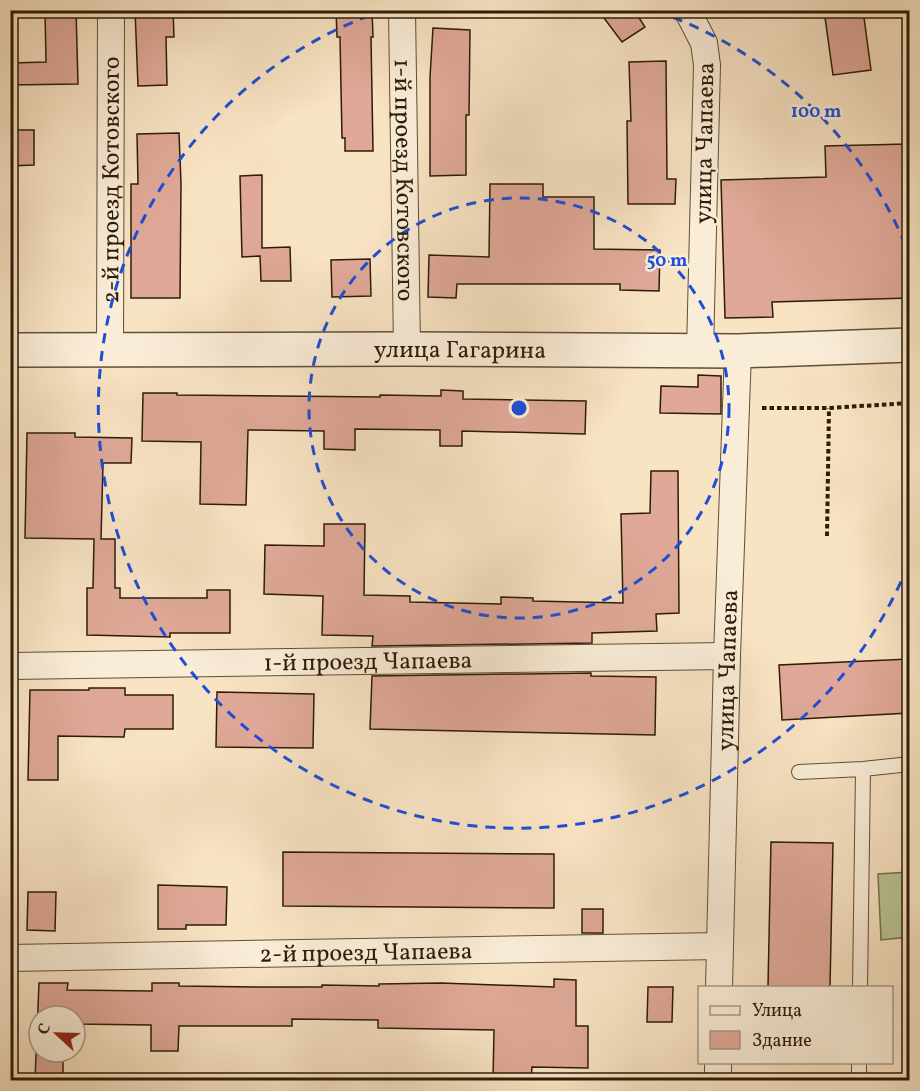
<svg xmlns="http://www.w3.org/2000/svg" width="920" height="1091" viewBox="0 0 920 1091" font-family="Vollkorn,serif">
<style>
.green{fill:#bac495;stroke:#73704e;stroke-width:1.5}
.building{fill:#dfa898;stroke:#2c1c08;stroke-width:1.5}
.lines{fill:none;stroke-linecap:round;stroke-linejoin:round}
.service-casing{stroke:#5f4e37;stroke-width:16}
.minor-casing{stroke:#5f4e37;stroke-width:28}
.tertiary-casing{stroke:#5f4e37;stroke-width:36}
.path{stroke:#2c1c08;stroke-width:4;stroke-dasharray:4.5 3;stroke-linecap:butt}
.service{stroke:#faedd8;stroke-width:14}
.minor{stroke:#faedd8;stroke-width:26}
.tertiary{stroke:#faedd8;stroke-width:33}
.ring{fill:none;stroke:#1d4ed8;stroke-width:3;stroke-dasharray:10 8}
.labels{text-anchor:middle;stroke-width:5;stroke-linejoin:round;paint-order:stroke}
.street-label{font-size:24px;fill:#2c1c08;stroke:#faedd8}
.centre{fill:#1d4ed8;stroke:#faedd8;stroke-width:3}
.ring-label{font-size:18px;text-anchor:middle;font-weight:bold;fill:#1d4ed8;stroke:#faedd8;stroke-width:5;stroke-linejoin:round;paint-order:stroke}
</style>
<rect width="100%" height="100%" fill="#f8e3c3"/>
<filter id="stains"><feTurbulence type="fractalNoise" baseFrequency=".00333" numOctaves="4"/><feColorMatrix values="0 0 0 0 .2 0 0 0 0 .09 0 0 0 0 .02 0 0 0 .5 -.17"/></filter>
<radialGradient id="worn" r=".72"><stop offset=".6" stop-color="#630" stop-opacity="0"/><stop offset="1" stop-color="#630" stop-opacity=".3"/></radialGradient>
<path class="green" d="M909,872V937L881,940L878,874Z"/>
<path class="building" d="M45,10H76L78,84L10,85V63L46,62Z
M135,10H173L174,37H166L167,85L138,86Z
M336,10H372L373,37H371L373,151H345V138H342L340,37H337Z
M598,10H634L645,27L622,42Z
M824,10H863L871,70L833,75Z
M433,28L470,30L469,115H466V175L430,176V77Z
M666,61L667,179H676L675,204H628L627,121H631L629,62Z
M10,130H34V165L10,166Z
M179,133L181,184L180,298H131V184H138L137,134Z
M907,144L909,298L772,302L773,317L725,318L721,180L826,177L825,146Z
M262,175V248L290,247L291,281H261L260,256L242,257L240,176Z
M490,184H543V197H594V249L660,250L659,291L620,290V284H457L456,298L428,297L429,255L489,257Z
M370,259L371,296L332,297L331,260Z
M698,375L721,376V414L660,413L661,386L698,387Z
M441,390L463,391V399L586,401L585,434L462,431V446H440V430L355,429V450L324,449V431L248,430L246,505L200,504L201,442L142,441L143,393H177V395L380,397V395L441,396Z
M27,433H75V437L132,438L131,463H103L101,539H115V588H120V598H207V590H230V633H170V637L87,635V588H93L94,539L25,538Z
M651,471H678L679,613L656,614L657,631L592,633V643L372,646L373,636L322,635L323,596L264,594L265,545L324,546V524H365L364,595L410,596V602L501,604V597L533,598V601L623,603L621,514L650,513Z
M909,659V713L782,720L779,665Z
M591,673V676L656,677L655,735L370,729L372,676Z
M89,688H125V695H173V729H125L124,737L58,736V780H28L30,690H89Z
M217,692L314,694L313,748L216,747Z
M771,842L833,843L830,987H768Z
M283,852L554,854V908L283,906Z
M158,885L227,887L226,925H186V929H158Z
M28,892H56L55,931L27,930Z
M582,909H603V933H582Z
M554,979L576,980V1026H588V1068L532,1067L531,1080H493L494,1030L378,1028V1020L292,1019V1026H179L178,1051H151V1025L75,1024V1016H39V1052H63V1080H35L39,983H68L67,990L152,991V983H179V986L260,987H322V985L379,986V984L441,983L554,987Z
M648,987H673L672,1022H647Z"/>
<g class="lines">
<g class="service-casing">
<path id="service" d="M799,772L863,769L910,764
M860,988L863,769
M859,1080V1062"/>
</g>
<g class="minor-casing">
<g id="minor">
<path id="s1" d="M402,10L407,349"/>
<path d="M687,10L704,43L707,65L700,351"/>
<path id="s2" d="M110,350L111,10"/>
<path id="s3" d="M10,666L727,656"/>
<path id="s4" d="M10,958L720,946"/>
<path id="s5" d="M719,988L727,656L738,351"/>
<path d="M718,1080V1062"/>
</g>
</g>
<g class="tertiary-casing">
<g id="tertiary">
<path id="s6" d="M10,350L407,349L738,351L910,345"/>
</g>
</g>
<path class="path" d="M762,408H829L910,403
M827,536L829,408"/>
<use href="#service" class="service"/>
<use href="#minor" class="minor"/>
<use href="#tertiary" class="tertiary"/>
</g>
<g class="ring">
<circle cx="519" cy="408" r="210"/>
<path d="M908 565A420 420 0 1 1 382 11M656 11A420 420 0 0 1 908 251"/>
</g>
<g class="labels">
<g class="street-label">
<text transform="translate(704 143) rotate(-89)" y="8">улица Чапаева</text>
<text dy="8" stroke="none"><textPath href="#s2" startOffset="170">2-й проезд Котовского</textPath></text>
<text dy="8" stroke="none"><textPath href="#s1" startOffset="170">1-й проезд Котовского</textPath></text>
<text dy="8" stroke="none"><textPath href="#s6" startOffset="450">улица Гагарина</textPath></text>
<text dy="8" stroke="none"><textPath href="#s3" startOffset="358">1-й проезд Чапаева</textPath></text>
<text dy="8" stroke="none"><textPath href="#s5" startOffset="318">улица Чапаева</textPath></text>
<text dy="8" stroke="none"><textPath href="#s4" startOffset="356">2-й проезд Чапаева</textPath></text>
</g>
</g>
<circle cx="519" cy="408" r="9" class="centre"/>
<g class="ring-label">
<text x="816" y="117">100 m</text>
<text x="667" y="266">50 m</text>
</g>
<rect width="920" height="1091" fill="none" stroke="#f8e3c3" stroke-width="36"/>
<rect x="12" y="12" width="896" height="1067" fill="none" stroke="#2c1c08" stroke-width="3"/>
<rect x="18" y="18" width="884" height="1055" fill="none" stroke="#2c1c08" stroke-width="1.5"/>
<rect x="698" y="986" width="195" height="78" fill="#faedd8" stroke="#a89985" stroke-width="1.5"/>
<rect x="710" y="1006" width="30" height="9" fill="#faedd8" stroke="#a89985" stroke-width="1.5"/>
<text x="752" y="1016" font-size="18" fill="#2c1c08">Улица</text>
<rect x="710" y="1031" width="30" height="18" fill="#dfa898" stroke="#a89985" stroke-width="1.5"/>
<text x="752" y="1046" font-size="18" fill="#2c1c08">Здание</text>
<g transform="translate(57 1034) rotate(292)"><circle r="28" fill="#faedd8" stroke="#a89985" stroke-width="1.5"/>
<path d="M0-4.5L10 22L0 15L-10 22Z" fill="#8f2418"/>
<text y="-9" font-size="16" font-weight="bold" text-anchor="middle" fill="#2c1c08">С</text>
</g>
<rect width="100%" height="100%" filter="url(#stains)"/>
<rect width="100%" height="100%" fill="url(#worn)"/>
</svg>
